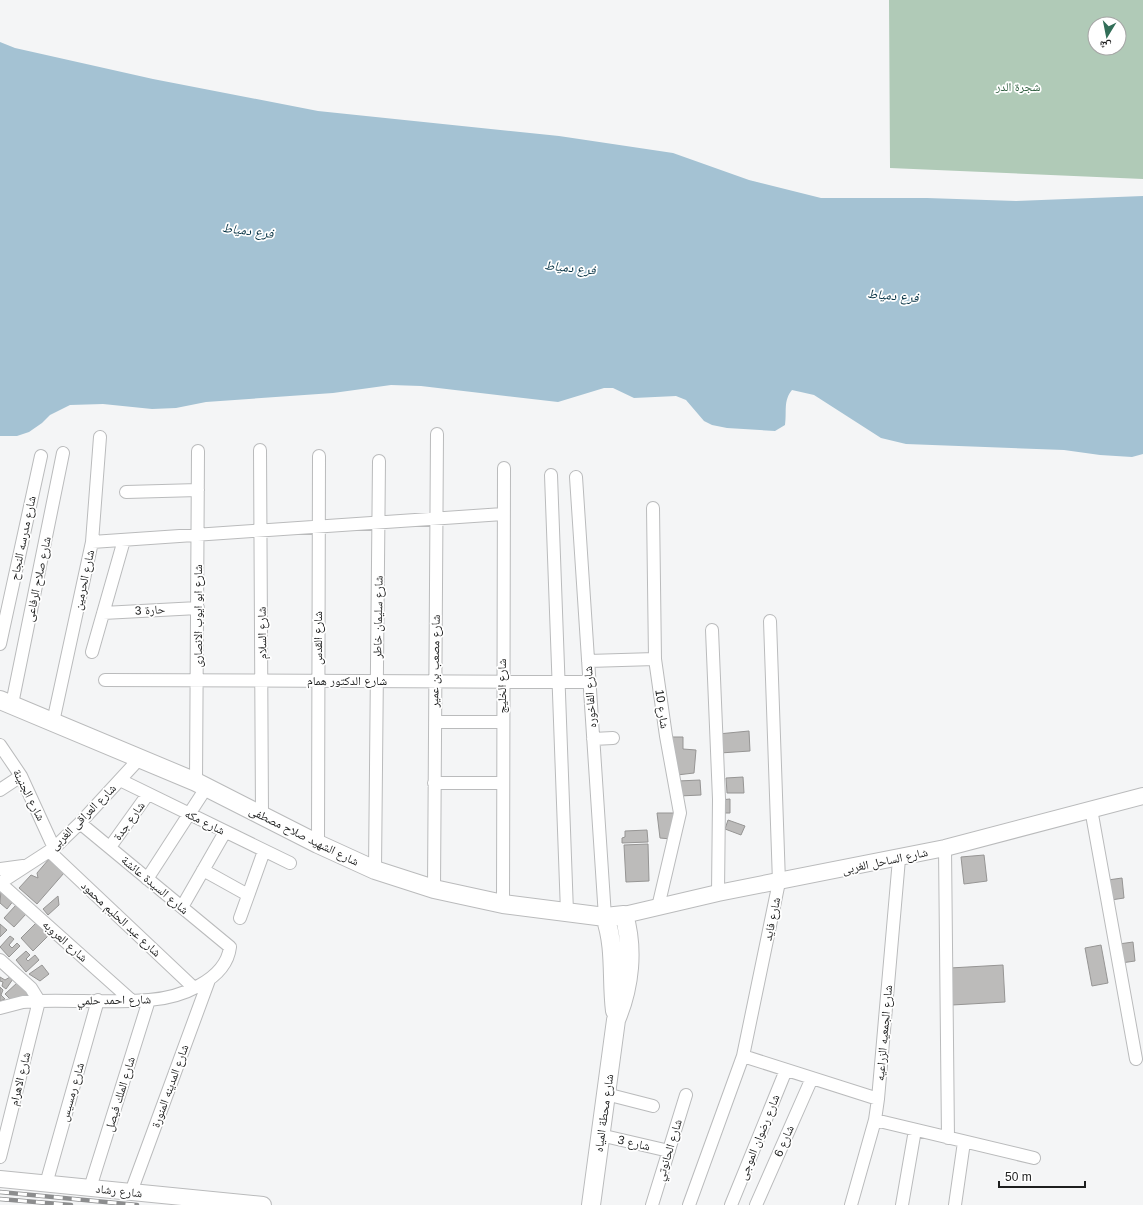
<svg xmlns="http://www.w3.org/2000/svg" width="1143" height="1205" viewBox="0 0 1143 1205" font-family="Helvetica,'Noto Naskh Arabic',sans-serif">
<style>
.green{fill:#b0cab7;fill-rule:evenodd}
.water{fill:#a4c2d3}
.building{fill:#bcbbba;stroke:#969594}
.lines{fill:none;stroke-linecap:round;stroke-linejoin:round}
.minor-casing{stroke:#babbbc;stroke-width:14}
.tertiary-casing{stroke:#babbbc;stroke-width:18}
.secondary-casing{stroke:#babbbc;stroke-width:20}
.minor{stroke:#fff;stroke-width:12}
.tertiary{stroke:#fff;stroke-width:16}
.secondary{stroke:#fff;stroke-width:18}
.rail-casing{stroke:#8c8d8e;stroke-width:4.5}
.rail{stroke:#fff;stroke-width:3;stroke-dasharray:9;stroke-linecap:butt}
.labels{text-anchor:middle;stroke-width:3.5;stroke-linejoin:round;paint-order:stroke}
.park-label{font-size:12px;fill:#326042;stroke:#fff}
.street-label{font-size:12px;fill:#1d1e1e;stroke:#fff}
.water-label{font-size:13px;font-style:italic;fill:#022f41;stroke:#fff}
</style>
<rect width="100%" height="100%" fill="#f4f5f6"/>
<path class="green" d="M889,0H1143V179L890,168ZM1095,24H1119V48H1095Z"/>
<path class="water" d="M0,42L15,48L153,79L318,111L559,136L673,153L749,180L821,198H927L1016,201L1143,196V454L1132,457L1100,455L1064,450L906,444L881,438L814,395L792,390C783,401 787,411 785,425L775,431L727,428L712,425L704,421L686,400L676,396L634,398L613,388H604L558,402L421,386L391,385L333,393L206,402L176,408L152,409L103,404L70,405L50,415L42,423L29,432L17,436H0Z"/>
<path class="building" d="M749,731L750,751L720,753L718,734Z
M671,737H683V749L696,750L694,773L677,775Z
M743,777L744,793H727L726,778Z
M700,780L701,795L679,796L678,781Z
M730,799V813H720V800Z
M657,813H676L671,839L660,838Z
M728,820L745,826L741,835L725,829Z
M647,830L648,842L622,843V838L625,837V831Z
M648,844L649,881L626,882L624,845Z
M984,855L987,881L964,884L961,857Z
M49,859L64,873L37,904L19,888L31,875L38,878L37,873Z
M1122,878L1124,898L1111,900L1108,880Z
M1,890L14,900L7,909L0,903Z
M58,896L59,905L48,915L43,909Z
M16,905L26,914L14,927L4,918Z
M37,922L49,935L33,951L21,938Z
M0,924L7,930L0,937Z
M10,936L14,939L9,945L12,948L17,943L20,946L9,957L0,947Z
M1133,942L1135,961L1121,963L1119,944Z
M1101,945L1108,983L1092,986L1085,948Z
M26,951L30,955L26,959L28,961L35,955L39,960L26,972L16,960Z
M42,965L49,974L40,981L29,974Z
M1003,965L1005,1002L952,1005L950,968Z
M0,977L5,980L10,977L13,979L6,989L2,986L3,982L0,981Z
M18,982L28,993L26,997L10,999L5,994Z
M0,987L3,990L1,995L5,999L0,1001Z"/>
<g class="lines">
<g class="minor-casing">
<path id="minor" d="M260,450L262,815
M551,475L567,912
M576,477L605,917
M126,492L198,490
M653,508L655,659L666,736L680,813L658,907
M92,542L503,514
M103,613L198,608
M712,630L719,799L718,893
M0,644L41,456
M92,652L124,540
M588,661L655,659
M105,680L589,682
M12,704L63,453
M53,722L92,542L100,437
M435,722H502
M593,739L613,738
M0,745L21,776L54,848
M120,780L290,863
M196,782L198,451
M434,783H502
M0,790L21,776
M1091,809L1136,1059
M318,844L319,456
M110,847L148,794
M945,848L948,1138
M49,851L193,987
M0,869L23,866
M203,870L248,895
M375,870L379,461
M147,879L206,788
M0,883L54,848L80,823L140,758
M0,883L131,1000
M434,889L437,434
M503,904L504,468
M182,907L225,832
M240,918L264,851
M0,960L31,988L39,1001L0,1157
M0,1008L23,1002L39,1001C75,1000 113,1003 149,1000C179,998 226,981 230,947L80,823
M743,1056L878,1099
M606,1094L653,1106
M875,1120L1034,1158
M600,1135L669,1151
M46,1184L98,1000
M90,1188L149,1000
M131,1192L209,980
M652,1205L686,1095
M689,1205L743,1056L779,882L770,621
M731,1205L786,1070
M756,1205L812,1078
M851,1205L875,1120L878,1099L899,859
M902,1205L915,1130
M955,1205L964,1142"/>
</g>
<g class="tertiary-casing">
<path id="tertiary" d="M624,915L718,893L945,848L1143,796
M0,1179L263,1205"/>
</g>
<g class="secondary-casing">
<path id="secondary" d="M0,700L196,782L318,844L375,870L434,889L503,904L605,917L624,915C634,949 630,987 616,1020L591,1205
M605,917C616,948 611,979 615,1011"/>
</g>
<use href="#minor" class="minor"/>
<use href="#tertiary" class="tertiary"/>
<use href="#secondary" class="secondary"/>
<g class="rail-casing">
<path id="rail" d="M0,1192L137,1205
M0,1199L71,1205"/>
</g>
<use href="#rail" class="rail"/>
</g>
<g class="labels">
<g class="park-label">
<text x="1018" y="91">شجرة الدر</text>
</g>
<g class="street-label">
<text transform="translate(23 538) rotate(-78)" y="4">شارع مدرسه النجاح</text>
<text transform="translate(38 579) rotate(-78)" y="4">شارع صلاح الرفاعى</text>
<text transform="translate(84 580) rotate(-78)" y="4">شارع الحرمين</text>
<text transform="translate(150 610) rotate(-3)" y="4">حارة 3</text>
<text transform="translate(198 616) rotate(-90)" y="4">شارع ابو ايوب الانصارى</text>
<text transform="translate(378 617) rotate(-89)" y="4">شارع سليمان خاطر</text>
<text transform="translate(262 633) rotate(-91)" y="4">شارع السلام</text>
<text transform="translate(318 638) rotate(-90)" y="4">شارع القدس</text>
<text transform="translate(435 661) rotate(-89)" y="4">شارع مصعب بن عمير</text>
<text x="347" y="685">شارع الدكتور همام</text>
<text transform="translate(502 686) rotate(-90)" y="4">شارع الخليج</text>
<text transform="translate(590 697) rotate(-94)" y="4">شارع الفاخوره</text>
<text transform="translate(662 709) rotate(82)" y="4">شارع 10</text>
<text transform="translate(29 795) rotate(63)" y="4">شارع الجنينة</text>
<text transform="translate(83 817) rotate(-45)" y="4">شارع العراقى الغربى</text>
<text transform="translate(129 821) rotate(-54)" y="4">شارع جدة</text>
<text transform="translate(205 822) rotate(26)" y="4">شارع مكه</text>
<text transform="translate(304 836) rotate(26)" y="4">شارع الشهيد صلاح مصطفى</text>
<text transform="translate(885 861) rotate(-12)" y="4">شارع الساحل الغربى</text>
<text transform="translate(155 885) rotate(40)" y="4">شارع السيدة عائشة</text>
<text transform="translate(121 919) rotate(43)" y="4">شارع عبد الحليم محمود</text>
<text transform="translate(772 919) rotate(-78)" y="4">شارع فايد</text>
<text transform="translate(65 941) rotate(42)" y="4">شارع العروبه</text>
<text transform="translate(114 1000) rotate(-1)" y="4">شارع احمد حلمي</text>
<text transform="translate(884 1033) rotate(-85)" y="4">شارع الجمعيه الزراعيه</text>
<text transform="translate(20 1079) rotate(-76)" y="4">شارع الاهرام</text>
<text transform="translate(170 1086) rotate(-70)" y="4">شارع المدينه المنورة</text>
<text transform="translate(72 1092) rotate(-74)" y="4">شارع رمسيس</text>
<text transform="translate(120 1094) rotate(-73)" y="4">شارع الملك فيصل</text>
<text transform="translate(604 1113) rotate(-82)" y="4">شارع محطة المياه</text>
<text transform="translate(759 1137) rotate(-68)" y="4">شارع رضوان الموجى</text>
<text transform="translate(784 1141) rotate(-67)" y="4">شارع 6</text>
<text transform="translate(634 1143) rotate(13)" y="4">شارع 3</text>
<text transform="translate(669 1150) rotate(-73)" y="4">شارع الحانوتي</text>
<text transform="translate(119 1191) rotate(6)" y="4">شارع رشاد</text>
</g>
<g class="water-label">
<text transform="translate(248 230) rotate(7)" y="5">فرع دمياط</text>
<text transform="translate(570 267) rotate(6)" y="5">فرع دمياط</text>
<text transform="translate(893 295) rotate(5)" y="5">فرع دمياط</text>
</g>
</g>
<g transform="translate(1107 36) rotate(190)"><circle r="19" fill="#ffffff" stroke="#a5a5a5"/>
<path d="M0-3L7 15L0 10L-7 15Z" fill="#326e58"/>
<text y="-6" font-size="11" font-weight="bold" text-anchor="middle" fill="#1d1e1e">ش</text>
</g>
<path d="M999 1181v6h86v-6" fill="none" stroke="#1d1e1e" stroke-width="2"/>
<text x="1005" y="1181" font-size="12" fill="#1d1e1e" stroke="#ffffff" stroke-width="3" paint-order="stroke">50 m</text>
</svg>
